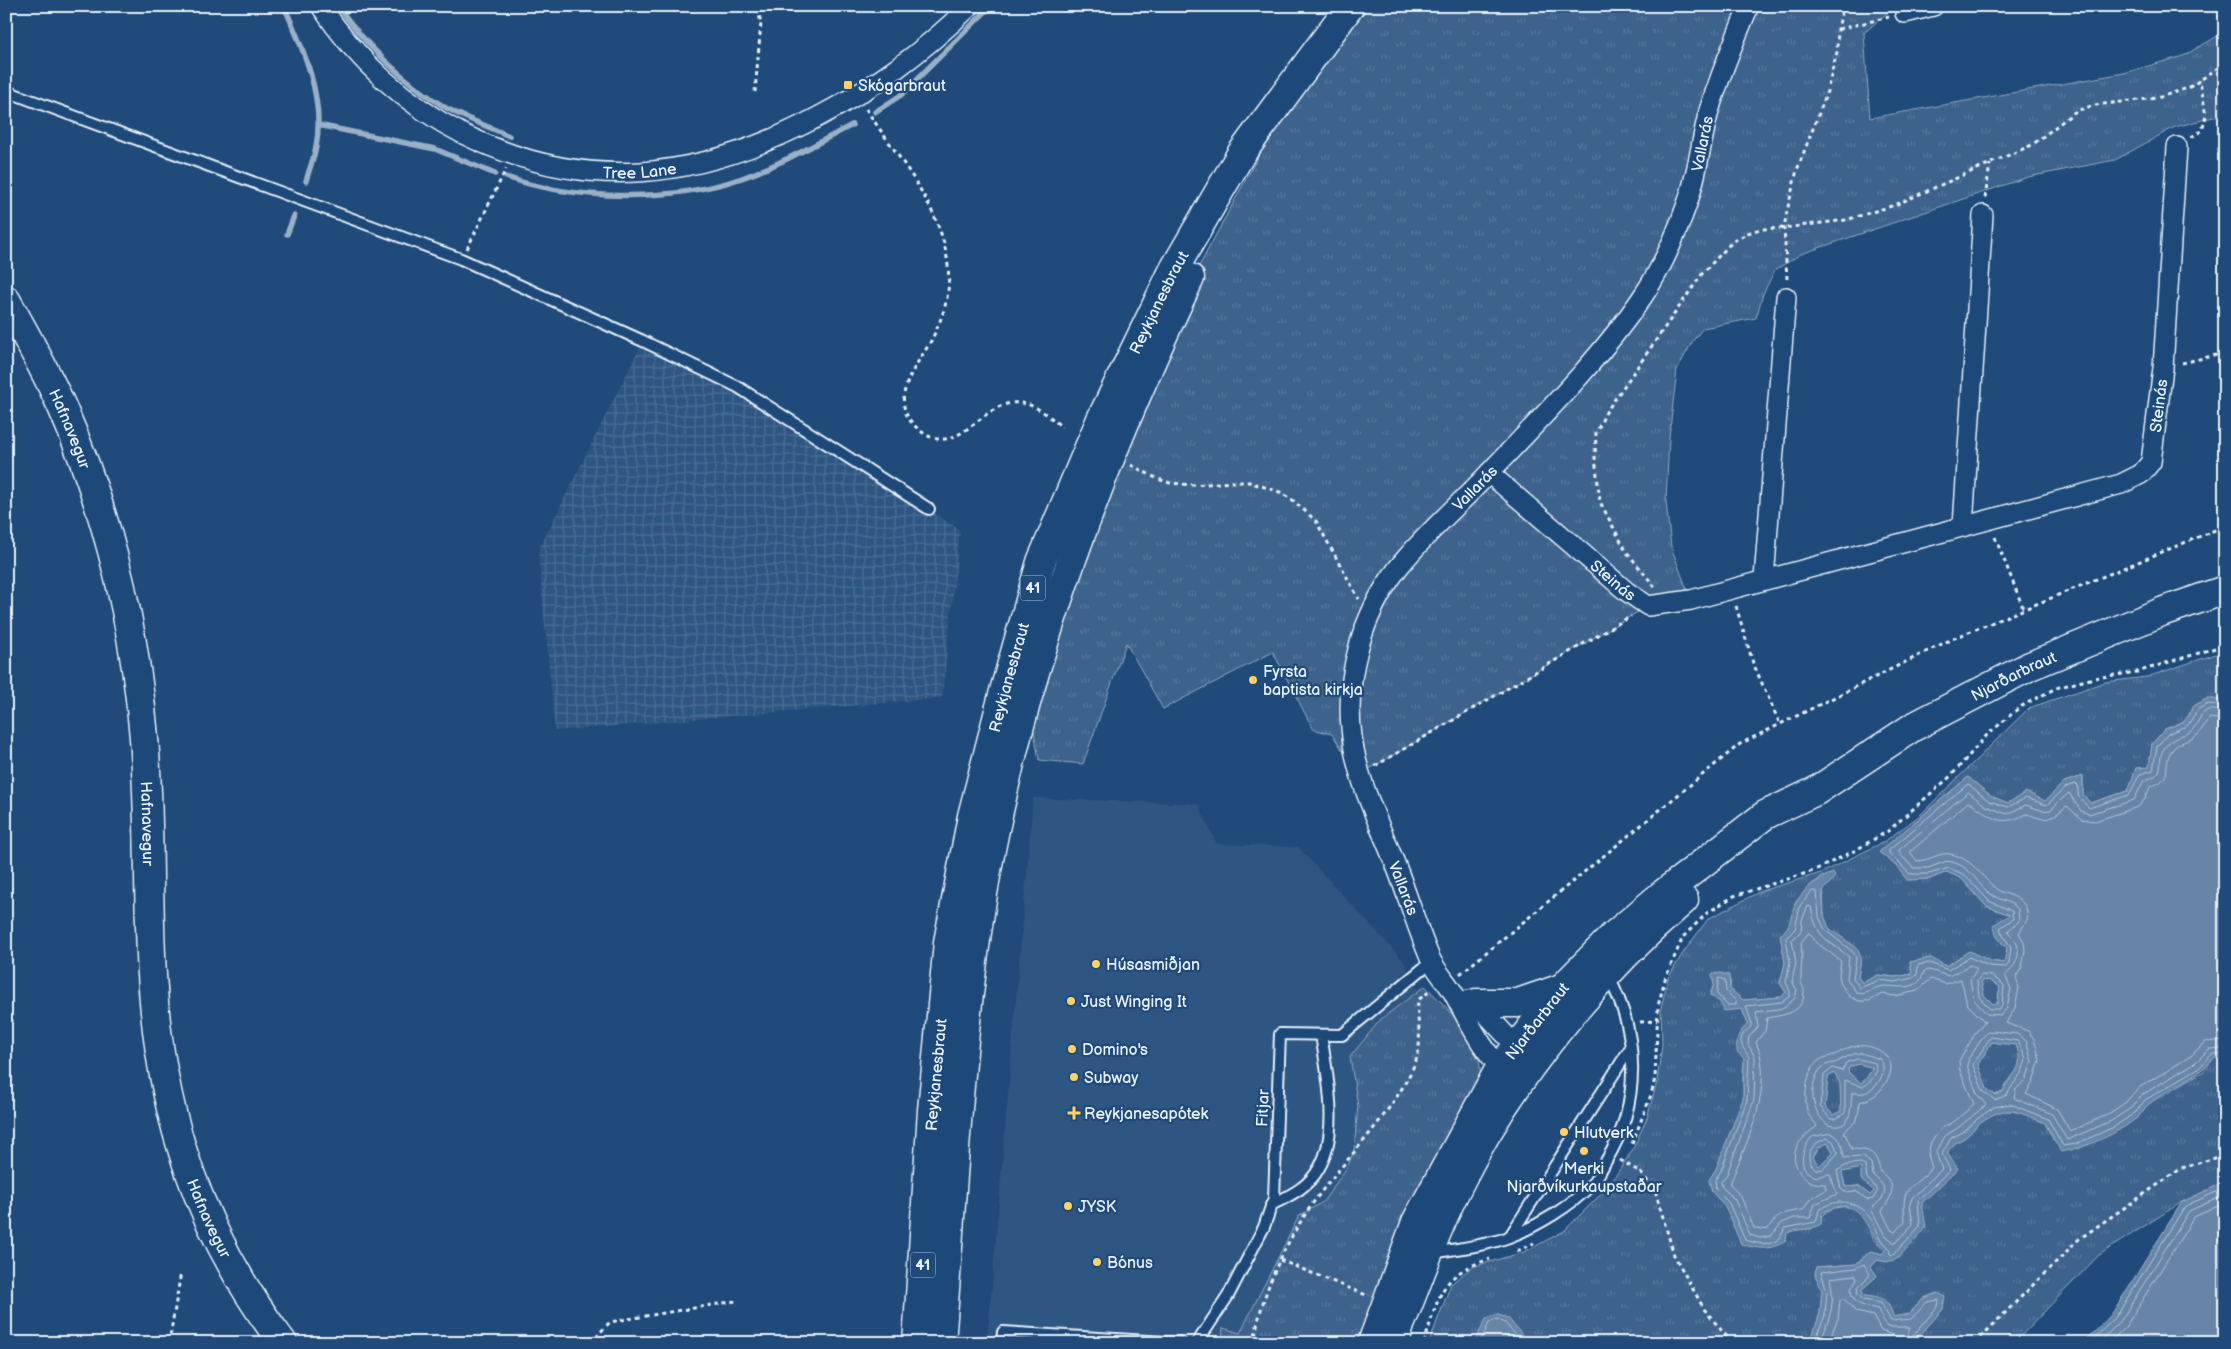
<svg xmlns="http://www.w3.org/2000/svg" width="2231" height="1349" viewBox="0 0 2231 1349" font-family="'Balsamiq Sans',sans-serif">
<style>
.built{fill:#2e5683}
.industrial{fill:url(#industrial-grid)}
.grass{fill:url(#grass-tufts);stroke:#92aac2}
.water{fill:#6685a7;stroke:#9ab0c7;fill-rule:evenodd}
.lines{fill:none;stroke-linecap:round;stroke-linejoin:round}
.shore{stroke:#b4c6d8;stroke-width:1}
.stream{stroke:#9ab0c7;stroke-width:5.5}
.service-casing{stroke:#e8f1f8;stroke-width:14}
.minor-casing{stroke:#e8f1f8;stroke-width:22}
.secondary-casing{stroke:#e8f1f8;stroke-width:31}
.primary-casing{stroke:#e8f1f8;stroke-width:31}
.trunk-casing{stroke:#e8f1f8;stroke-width:31}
.path{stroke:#e8f1f8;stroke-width:3;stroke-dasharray:4 4;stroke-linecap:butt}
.service{stroke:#1f4a7a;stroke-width:10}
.minor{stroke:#1f4a7a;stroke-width:19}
.secondary{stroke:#1f4a7a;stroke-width:28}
.primary{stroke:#1f4a7a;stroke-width:28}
.trunk{stroke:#1f4a7a;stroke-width:28}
.poi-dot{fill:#ffd166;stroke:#1f4a7a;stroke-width:2}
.labels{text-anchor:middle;stroke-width:4.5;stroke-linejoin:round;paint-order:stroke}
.shield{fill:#1f4a7a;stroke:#acbfd2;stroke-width:1}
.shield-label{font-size:15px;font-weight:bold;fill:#e8f1f8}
.poi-label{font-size:16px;fill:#e8f1f8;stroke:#1f4a7a;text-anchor:start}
.street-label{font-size:16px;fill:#e8f1f8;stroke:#1f4a7a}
</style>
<defs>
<pattern id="industrial-grid" width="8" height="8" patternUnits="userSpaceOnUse" patternTransform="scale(1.25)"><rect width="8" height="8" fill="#2e5683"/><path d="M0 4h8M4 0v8" fill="none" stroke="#4c6f95"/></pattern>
<pattern id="grass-tufts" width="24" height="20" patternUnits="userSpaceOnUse" patternTransform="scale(1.25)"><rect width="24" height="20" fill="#3c628c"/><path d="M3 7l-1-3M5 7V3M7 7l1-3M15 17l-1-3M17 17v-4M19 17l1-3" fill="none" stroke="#58799d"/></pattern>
</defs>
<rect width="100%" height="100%" fill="#1f4a7a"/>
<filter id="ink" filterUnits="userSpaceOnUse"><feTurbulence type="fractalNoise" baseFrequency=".02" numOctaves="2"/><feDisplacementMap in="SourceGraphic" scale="10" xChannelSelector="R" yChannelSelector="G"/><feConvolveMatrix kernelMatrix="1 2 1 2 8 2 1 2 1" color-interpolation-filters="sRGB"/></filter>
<g filter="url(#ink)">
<path class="built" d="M1033,798L1198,804L1217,844L1298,847L1403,960L1418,990L1381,1019L1350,1057L1358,1105L1354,1150L1348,1166L1323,1202L1299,1216L1240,1333L1223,1328L1222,1343H987Z"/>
<path class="industrial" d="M643,341L738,387L960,530L942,698L555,731L538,551Z"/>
<path class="grass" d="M1354,6H1895L1864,33L1870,118L2124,73L2183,56L2225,32V114L2175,127L2115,160L2028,177L1801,254L1775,270L1763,294L1756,318L1703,328L1692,342L1677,370L1669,437L1666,501L1671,547L1691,600L1648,606L1359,775L1332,734L1313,729L1273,652L1163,709L1126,643L1083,764L1039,760L1028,697L1191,281L1316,50Z
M2225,651V701L2208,698L2194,706L2185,721L2165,729L2152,744L2149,768H2136L2128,791L2090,803L2083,794V776L2064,782L2045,801L2026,793L2008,803L1991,796L1968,777L1879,852L1896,866L1907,880L1930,879L1947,872L1962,879L1986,906L2010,915L1997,937L2007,948L2004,963L1990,961L1969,951L1946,966L1931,958L1910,962L1912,974L1895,977L1878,975L1862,983L1858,977L1861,958L1858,949L1829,928L1824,916L1823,876L1808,887L1795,903L1783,950L1785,963L1780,983L1786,993L1781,997L1743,1000L1730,989L1731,981L1714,984L1710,995L1720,1002L1742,1009L1748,1024L1743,1070V1099L1716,1169L1709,1180L1712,1192L1725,1206L1734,1228L1787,1233L1796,1229H1812C1821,1216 1825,1209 1841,1207C1863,1205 1866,1224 1874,1240C1877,1244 1882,1247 1886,1250L1882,1254L1871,1251L1856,1264L1816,1267L1815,1275L1822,1290L1820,1313L1810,1343H1529L1524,1338L1478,1336L1474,1343H1429L1451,1284L1472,1267L1524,1252L1564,1231L1609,1186L1633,1149L1647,1118L1657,1082L1662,1045L1661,1008L1668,978L1683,953L1708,919L1761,891L1821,873L1884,842L1920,815L2029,708L2105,682L2147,677Z
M1981,980H1989L2000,987L1997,1004L1993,1005L1984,995Z
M1425,986C1444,1004 1480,1041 1480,1068C1481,1076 1478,1084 1477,1091L1367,1343H1222L1223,1328L1240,1333L1299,1216L1323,1202L1348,1166L1354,1150L1358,1106L1350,1057L1381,1019Z
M1992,1042L2016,1045C2026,1071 2011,1071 2003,1092L1995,1095L1987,1089L1978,1064Z
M2214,1058L2225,1059V1085L2217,1108L2225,1117V1182L2182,1202L2099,1255L2014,1343H1913L1943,1309L1938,1293L1924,1298L1909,1314L1893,1317L1889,1304L1865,1296L1861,1290L1877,1276L1871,1267L1877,1260C1911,1268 1908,1225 1921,1204C1928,1193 1948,1179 1958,1169L1947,1153C1955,1141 1956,1144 1967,1136C1972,1132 1975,1126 1980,1122C2006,1103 2018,1112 2045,1123L2053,1140L2078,1149L2117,1131L2139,1116L2148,1104L2204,1071Z
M1859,1064L1873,1067L1866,1079L1861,1083L1848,1072L1849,1067Z
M1835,1073L1840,1083L1841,1111L1833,1115L1825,1106L1828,1077Z
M1828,1143L1833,1152L1819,1166L1813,1157L1819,1147Z
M1861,1168L1874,1191L1870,1195L1858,1186L1846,1187L1841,1172Z"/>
<path class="water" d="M2208,698L2225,701V1059L2214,1058C2195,1081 2168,1086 2148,1105C2144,1108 2142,1113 2138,1117C2117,1134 2088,1147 2061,1152L2045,1123C2018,1112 2007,1103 1981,1122C1975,1126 1972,1132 1967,1136C1957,1143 1954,1142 1947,1153L1958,1169L1922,1203L1926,1228L1897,1259L1887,1262L1877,1260L1871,1267L1877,1276L1861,1290L1865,1296C1886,1298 1886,1298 1894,1317L1909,1314L1924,1298L1938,1293L1945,1297L1943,1309L1913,1343H1810L1820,1313L1822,1290L1815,1275L1816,1267L1856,1264L1871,1251L1882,1254L1885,1250C1864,1231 1862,1190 1822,1213L1821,1224C1810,1231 1799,1228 1787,1233L1786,1241C1769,1251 1758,1249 1741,1244L1725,1206L1712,1192L1709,1180L1716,1169L1743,1099L1744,1058L1737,1052C1736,1039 1738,1032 1748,1024L1742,1009L1724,1011L1720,1002L1710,995L1714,984L1712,974L1720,973L1729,975L1730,989L1743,1000L1781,997L1786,992L1780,983L1785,963L1780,935C1793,924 1789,919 1795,905C1802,890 1818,878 1833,873L1835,877L1822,892L1824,916L1829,928L1858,949L1861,958L1858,977L1862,983L1878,975L1895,977L1912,974L1910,962L1931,958L1946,966L1969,951L1990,961L2004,963L2007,948L1997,937L1993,925L2010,915L1986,906L1962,879L1947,872L1930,879L1907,880L1896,866L1879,852L1968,777L1991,796L2008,803L2026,792L2045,801L2064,782L2083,776V794L2090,803L2128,791L2136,768L2149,767L2152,744L2165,729L2185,721L2194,706ZM1989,980L2000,987L1997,1004H1993L1984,995L1981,981ZM1992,1042L2016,1045C2026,1071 2011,1072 2003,1092L1995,1095L1987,1089L1978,1064ZM1859,1064L1873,1068L1866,1079L1861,1083L1848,1072L1849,1067ZM1834,1073L1840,1083L1841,1111L1833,1115L1825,1106L1828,1077ZM1828,1143L1833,1152L1819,1166L1813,1157L1819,1147ZM1861,1168V1180L1874,1191L1870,1195L1858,1186L1845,1187L1842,1172Z
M2225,1182V1343H2082L2111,1315L2182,1202Z
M1496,1314L1508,1318L1529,1343H1474L1486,1319Z"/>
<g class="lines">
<path class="shore" d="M2225,706L2208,704L2198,709L2188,725L2168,734L2157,746L2153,770L2140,774L2129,795L2089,808L2078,796V785L2075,784L2066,787L2047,805L2026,798L2008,807L1989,801L1968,784L1889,850V853L1910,874H1929L1949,868L1965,875L1989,901L2012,911L2013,919L2000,928L2002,934L2011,947L2009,963L2006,967L1989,966L1969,957L1948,970L1930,963L1918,965L1917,975L1913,978L1895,982L1879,980L1860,988L1853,978L1856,958L1853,952L1825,930L1819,917L1817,891H1812L1800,906L1795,929L1786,938L1790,963L1786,982L1790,991V996L1782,1002L1746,1006L1752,1024C1750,1029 1747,1029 1744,1033C1737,1043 1745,1050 1749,1057L1747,1100L1721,1171L1715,1180L1716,1190L1729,1203L1745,1240C1755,1243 1769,1247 1779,1239C1782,1236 1782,1232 1785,1228L1816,1222L1819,1210C1837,1196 1860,1201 1872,1221C1875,1226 1876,1234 1880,1239C1885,1245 1890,1245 1890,1254L1893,1255L1920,1226L1918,1200L1950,1170L1942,1154L1951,1138L1963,1132L1977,1119L1994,1107L2010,1104L2048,1119L2063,1146L2076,1144L2114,1127L2136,1112L2145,1100L2200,1067L2212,1054H2225
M2225,712C2220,712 2213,709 2209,710C2199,712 2199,725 2191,731C2182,737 2172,737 2165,747C2154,762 2170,774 2144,780L2134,800L2089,814L2081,811L2069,793C2047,810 2056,816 2026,805L2007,814L1986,806L1968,792L1899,850V853L1913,868H1928L1947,861C1974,865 1975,886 1994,896C2002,901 2011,901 2018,909L2019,921L2008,931C2010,935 2015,939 2017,944C2021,956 2014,969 2005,975L2011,989L2007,1008L2001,1015L1987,1014L1974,1000L1970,980L1977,969L1970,965L1949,976L1929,970L1924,971C1918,996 1894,983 1879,987C1870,989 1867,996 1857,993L1847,979L1849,957C1826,938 1817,939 1811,907L1808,906L1802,920L1801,931L1792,940L1796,963L1792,981L1797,990L1795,998L1784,1008L1756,1012L1758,1027L1749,1037L1748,1044L1755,1057L1754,1100L1727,1174L1721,1182L1722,1187L1735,1200L1750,1235L1760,1238L1771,1236L1782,1223L1794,1218H1810L1815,1204L1837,1194L1830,1174C1825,1174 1820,1178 1814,1176C1796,1169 1802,1148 1812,1137L1831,1133C1842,1138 1843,1148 1844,1158L1863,1157L1871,1163L1873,1175L1882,1184L1885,1191L1882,1199L1871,1209L1884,1234L1895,1243L1913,1224L1910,1204L1912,1198L1942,1169L1936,1153L1945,1136L1959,1127L1986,1105L1977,1094L1967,1065L1969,1058L1986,1033L1993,1031L2017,1034L2026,1041L2032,1062L2026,1080L2016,1089L2014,1098L2052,1114L2067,1140L2111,1121L2131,1108L2142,1095L2196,1062L2209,1049L2225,1048
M2225,720L2210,718C2204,723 2202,732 2196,736C2188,742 2178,742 2172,750C2161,765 2176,778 2150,787L2145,799L2138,807L2095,821L2081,819L2067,806C2049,820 2049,822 2027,814C1996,829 1993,815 1968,802L1910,852L1917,861C1929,861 1939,852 1950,854C1972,858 1980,875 1995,888C2003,895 2015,894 2022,902C2027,907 2028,913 2027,920L2019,933L2024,942L2025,951L2022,967L2016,977L2019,988L2015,1008L2006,1023L2028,1031L2034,1039L2040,1060L2033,1082L2026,1094L2057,1109L2070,1131L2107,1115L2126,1102L2137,1089L2191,1056L2205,1042L2225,1040
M1809,933L1817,943L1841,961L1839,975L1841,984L1849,996L1859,1001H1869L1882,994L1896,996L1917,991L1931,979L1946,984L1961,979L1967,1004L1985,1022L1976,1032L1959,1061L1960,1071L1974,1104L1955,1121L1942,1128L1931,1142L1928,1154L1932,1168C1909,1192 1901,1184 1905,1221L1895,1232L1891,1230L1882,1211C1888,1201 1897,1191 1888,1179C1885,1175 1881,1174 1880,1170C1875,1151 1871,1150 1852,1149L1844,1132L1857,1120L1860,1102C1874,1098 1881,1092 1888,1079C1900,1057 1874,1043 1856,1046C1847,1047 1842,1052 1834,1055C1828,1057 1823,1057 1817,1062C1806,1071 1804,1097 1807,1110C1808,1116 1814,1121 1817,1126C1801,1139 1786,1151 1800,1173C1807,1182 1814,1184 1825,1184L1826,1190L1810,1199L1803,1210C1788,1212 1776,1214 1768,1229L1761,1230L1754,1228L1741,1197L1730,1184C1747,1141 1775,1087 1756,1042L1765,1031L1767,1018C1782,1015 1804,1014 1804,992C1804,987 1800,983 1801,978C1801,965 1803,956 1801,943Z
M1982,975L1992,976L2004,985L2002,1005L1999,1009H1990L1979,997L1977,981Z
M1719,978L1725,980L1726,991L1736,1001V1005H1727L1717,994Z
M1991,1037L2018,1041L2026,1059C2022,1078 2014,1080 2007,1095L1995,1100L1983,1091L1973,1065Z
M1861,1053L1880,1059C1889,1070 1877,1091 1863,1093C1859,1094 1856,1092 1852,1093C1850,1108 1853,1132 1828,1125C1812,1114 1808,1087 1819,1071C1824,1062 1833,1065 1839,1061C1847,1057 1852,1053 1861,1053Z
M1858,1059L1875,1063L1877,1071L1870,1082L1863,1087L1845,1080V1113L1836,1119H1830L1820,1106L1824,1075L1833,1068L1842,1071L1846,1063Z
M1827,1138L1833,1141L1838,1153L1823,1169L1817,1170C1801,1158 1811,1143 1827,1138Z
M1850,1164L1861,1163L1865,1166L1867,1178L1878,1190L1873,1199L1868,1200L1856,1191L1845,1192L1841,1189L1837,1171Z
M1480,1343L1489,1323L1497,1319L1505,1323L1522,1343
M1814,1343L1825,1315L1827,1291L1821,1272L1856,1268L1864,1264L1870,1275L1858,1287L1857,1293L1863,1300L1881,1303L1891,1321L1911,1319L1927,1302L1939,1300L1938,1306L1911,1338L1910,1343
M1821,1343C1829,1314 1836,1309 1830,1278L1855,1275L1857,1278L1851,1289C1852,1306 1865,1306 1878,1309L1883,1321L1888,1327H1910L1904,1343
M1828,1343L1838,1318L1840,1300L1843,1298L1856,1312L1873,1316L1881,1331L1896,1336V1343
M2089,1343L2115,1318L2185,1206L2225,1188
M2098,1343L2120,1322L2189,1211L2225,1195
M2109,1343L2126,1326L2194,1217L2225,1203"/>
<path class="stream" d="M284,6C304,50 325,99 316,147C314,158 309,170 306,181
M338,6C365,45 403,81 443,106C463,118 488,126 509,136
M875,112L901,95L991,6
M318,125L435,149L495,174
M506,177C575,201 673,202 742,178C781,164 816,144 852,125
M287,234L294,216"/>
<g class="service-casing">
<path id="service" d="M6,91L461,259L643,341L738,387L929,509
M1271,1205C1289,1196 1309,1187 1319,1168C1340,1133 1327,1073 1321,1035
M1510,1236L1631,1047
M1431,1253C1456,1249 1485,1246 1509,1237C1538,1226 1571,1206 1592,1184C1598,1177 1602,1168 1606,1161C1641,1104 1640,1034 1608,976
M1002,1343L1003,1332L1181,1343
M1197,1343L1228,1296L1264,1227L1274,1198L1280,1034L1342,1035L1432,961"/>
</g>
<g class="minor-casing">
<g id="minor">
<path id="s1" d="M321,6C356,60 406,105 463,134C585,194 697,180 814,119C874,88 922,53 970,6"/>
<path d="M1905,13L1933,6"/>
<path id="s2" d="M1489,473L1626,591L1648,606L1691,600L2121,484L2141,474L2151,462L2163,368L2177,147"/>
<path d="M1963,526L1983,215"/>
<path d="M1764,579L1786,297"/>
<path d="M1469,1000L1476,1003L1525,1056"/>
<path id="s3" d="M1509,1076C1483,1053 1470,1024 1454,994C1447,982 1436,971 1430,958C1418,930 1409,900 1398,871C1381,827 1358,784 1352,737C1344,677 1362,615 1398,568C1425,534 1459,505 1488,474C1540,419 1601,358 1643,296C1662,268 1677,233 1688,201C1698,172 1701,140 1709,111C1720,75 1734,41 1749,6"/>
</g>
</g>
<g class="secondary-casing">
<g id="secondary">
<path d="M1476,1003H1518L1562,988"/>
<path id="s4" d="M1372,1343L1416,1222L1500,1068L1563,987L1613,936L1664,893L1765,815L1816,791L1913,727L2030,666L2164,611L2225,590"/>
<path d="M1395,1343L1400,1325C1419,1279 1435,1231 1457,1188C1511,1078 1592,980 1684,900"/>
</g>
</g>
<g class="primary-casing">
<g id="primary">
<path id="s5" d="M6,300C26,335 45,370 62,407C106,508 133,618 143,727C151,809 147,892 152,975C160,1114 198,1231 283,1343"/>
</g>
</g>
<g class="trunk-casing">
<g id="trunk">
<path id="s6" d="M917,1343L932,1110L948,942L972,816L1004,691L1041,562L1101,419L1173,271L1241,154L1350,6"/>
<path d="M941,1343C955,1168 960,991 997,820C1037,633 1107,451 1190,278"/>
</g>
</g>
<path class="path" d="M1839,29L1889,17
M755,92L761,23L757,6
M866,109C902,164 955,221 948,291C946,308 939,325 931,341C916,367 886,400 917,428C958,465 981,398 1020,403C1036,404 1050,417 1062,427
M2191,137L2202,131L2206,116L2200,80
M1985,198L1990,164
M467,249L506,169
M1787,279L1784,228L1787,211L1797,170L1826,95L1837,52L1838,29L1843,6
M2182,363L2225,353
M1131,465L1158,479L1170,483L1193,485L1232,482H1249L1280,492L1294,501L1316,521L1359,599
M1995,537L2024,610
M1655,587L1626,551L1600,502L1595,457L1596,433L1606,412L1702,274L1732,242L1748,233L1760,229L1784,228L1846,220L1895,205L2032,145L2076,111L2095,105L2157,98L2179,91L2190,87L2225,63
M1736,606L1753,663L1780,724
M1375,766L1631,616
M1460,974L1740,744L1952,639L2225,526
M1640,1022L1657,1021
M1632,1144L1651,1095L1655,1078L1658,1006L1665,979L1683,937L1707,913L1734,896L1813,871L1854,851L1888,831L1952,775L1986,736L2020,707L2056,688L2094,678L2137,672L2225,645
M1620,1160L1640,1172L1655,1190L1674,1255L1704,1309L1732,1343
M1517,1251L1534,1243
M1280,1260L1366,1295
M169,1343L181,1272
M590,1343L610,1322L736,1301
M1254,1343C1262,1284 1295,1222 1333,1177C1360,1145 1399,1102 1415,1063C1424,1042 1416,1022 1418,1000L1430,991
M1424,1343C1439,1297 1439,1274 1490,1259
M1975,1343L2079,1239L2182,1168L2225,1155"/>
<use href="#service" class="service"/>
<use href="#minor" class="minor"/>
<use href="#secondary" class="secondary"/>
<use href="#primary" class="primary"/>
<use href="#trunk" class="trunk"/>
</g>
</g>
<g class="poi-dot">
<rect x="843" y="80" width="10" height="10" rx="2.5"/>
<circle cx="1253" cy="680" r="5"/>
<circle cx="1096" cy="964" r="5"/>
<circle cx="1071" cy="1001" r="5"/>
<circle cx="1072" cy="1049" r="5"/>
<circle cx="1074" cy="1077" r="5"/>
<path d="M1071.5 1105.5h5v5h5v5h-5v5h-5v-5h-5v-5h5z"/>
<circle cx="1564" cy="1132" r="5"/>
<circle cx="1584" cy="1151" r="5"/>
<circle cx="1068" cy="1206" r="5"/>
<circle cx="1097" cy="1262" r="5"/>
</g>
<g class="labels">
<g class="shield">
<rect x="1020.5" y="575.5" width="25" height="25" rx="4"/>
<rect x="910.5" y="1252.5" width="25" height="25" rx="4"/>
</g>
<g class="shield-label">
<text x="1033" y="593">41</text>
<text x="923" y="1270">41</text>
</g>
<g class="poi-label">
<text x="858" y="91">Skógarbraut</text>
<text x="1263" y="677">Fyrsta<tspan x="1263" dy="18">baptista kirkja</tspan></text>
<text x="1106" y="970">Húsasmiðjan</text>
<text x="1081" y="1007">Just Winging It</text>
<text x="1082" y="1055">Domino's</text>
<text x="1084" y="1083">Subway</text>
<text x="1084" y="1119">Reykjanesapótek</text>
<text x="1574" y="1138">Hlutverk</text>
<text x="1584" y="1174" text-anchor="middle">Merki<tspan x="1584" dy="18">Njarðvíkurkaupstaðar</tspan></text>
<text x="1078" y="1212">JYSK</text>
<text x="1107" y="1268">Bónus</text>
</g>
<g class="street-label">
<text dy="6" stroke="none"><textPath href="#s3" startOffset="1088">Vallarás</textPath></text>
<text dy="6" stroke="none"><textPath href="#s1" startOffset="376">Tree Lane</textPath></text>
<text dy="6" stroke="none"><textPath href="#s6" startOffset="1079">Reykjanesbraut</textPath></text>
<text dy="6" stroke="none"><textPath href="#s2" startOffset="791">Steinás</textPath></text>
<text dy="6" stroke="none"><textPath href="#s5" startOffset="144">Hafnavegur</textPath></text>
<text dy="6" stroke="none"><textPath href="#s3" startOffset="668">Vallarás</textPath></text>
<text dy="6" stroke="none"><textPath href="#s2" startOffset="164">Steinás</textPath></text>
<text dy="6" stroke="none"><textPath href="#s6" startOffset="674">Reykjanesbraut</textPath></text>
<text dy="6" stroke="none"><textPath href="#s4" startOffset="958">Njarðarbraut</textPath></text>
<text dy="6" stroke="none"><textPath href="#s5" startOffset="549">Hafnavegur</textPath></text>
<text transform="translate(1404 888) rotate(69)" y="6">Vallarás</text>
<text dy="6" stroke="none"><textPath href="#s4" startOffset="364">Njarðarbraut</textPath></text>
<text dy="6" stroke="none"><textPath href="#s6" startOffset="269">Reykjanesbraut</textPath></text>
<text transform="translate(1262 1108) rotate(-88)" y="6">Fitjar</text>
<text dy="6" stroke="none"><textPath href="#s5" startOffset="952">Hafnavegur</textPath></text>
</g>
</g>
<rect width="2231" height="1349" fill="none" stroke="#1f4a7a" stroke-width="25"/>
<rect x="12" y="12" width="2206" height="1324" fill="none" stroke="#e8f1f8" stroke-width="2" filter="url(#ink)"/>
</svg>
